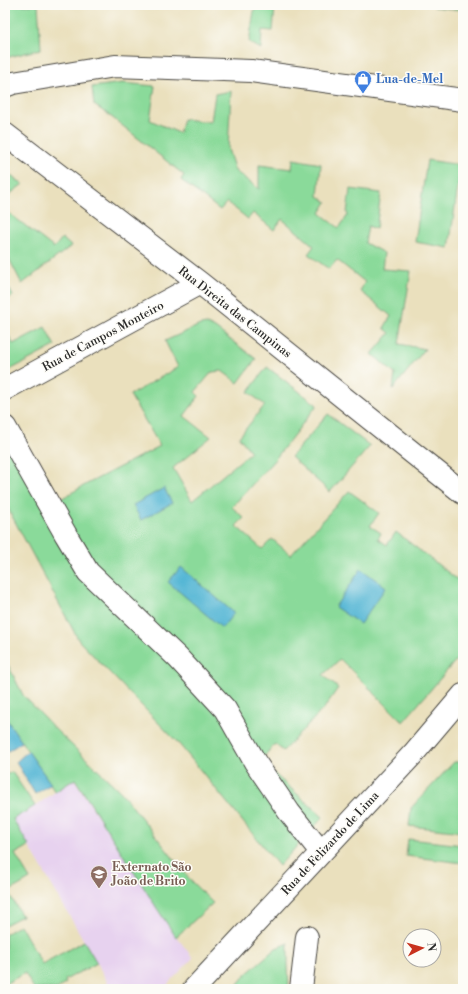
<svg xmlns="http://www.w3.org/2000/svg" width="468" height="994" viewBox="0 0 468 994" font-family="'Libre Bodoni',serif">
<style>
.built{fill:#e7d2ef}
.green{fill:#8ada9a;stroke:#5a8262}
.water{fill:#57b7d5;stroke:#417180}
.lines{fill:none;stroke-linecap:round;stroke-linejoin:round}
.street-casing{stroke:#484641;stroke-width:24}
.street{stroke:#fff;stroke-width:22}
.labels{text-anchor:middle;stroke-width:3;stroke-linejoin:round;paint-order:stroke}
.shop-label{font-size:12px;font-weight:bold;fill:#366cbe;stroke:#fdfcf7;text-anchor:start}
.street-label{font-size:12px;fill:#2b2b2b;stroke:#fdfcf7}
.education-label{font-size:12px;font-weight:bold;fill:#785e54;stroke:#fdfcf7;text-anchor:start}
</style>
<rect width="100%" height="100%" fill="#fdfcf7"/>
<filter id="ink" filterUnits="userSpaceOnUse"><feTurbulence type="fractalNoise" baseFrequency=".025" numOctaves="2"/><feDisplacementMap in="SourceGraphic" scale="8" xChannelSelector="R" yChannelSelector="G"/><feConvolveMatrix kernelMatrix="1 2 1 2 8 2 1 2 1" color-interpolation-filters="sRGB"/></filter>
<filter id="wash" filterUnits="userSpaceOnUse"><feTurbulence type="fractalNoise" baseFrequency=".012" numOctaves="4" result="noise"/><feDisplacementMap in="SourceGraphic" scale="16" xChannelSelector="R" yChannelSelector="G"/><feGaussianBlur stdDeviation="0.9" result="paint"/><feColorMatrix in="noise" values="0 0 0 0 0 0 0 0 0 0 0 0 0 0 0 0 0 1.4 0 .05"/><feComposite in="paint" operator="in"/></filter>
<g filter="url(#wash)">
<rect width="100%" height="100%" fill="#eae0bd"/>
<path class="built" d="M74,779L172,931L193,958L163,989H111L97,963L13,819L35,806Z"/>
<path class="green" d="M5,5H38L41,49L5,58Z
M255,5H275L273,31L262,30L261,49L249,42Z
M434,5H463V10L434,7Z
M122,83L155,86L150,120L179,133L183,119L211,122L215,94L231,91L228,149L235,171L259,189V165L292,169L293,159L321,164L318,196L327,202L320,213L339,228L348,215L347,213L350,189L381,193L376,229L368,226L365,243L384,253L382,269L411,271L399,344L425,349L393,389L395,374L372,354L390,333L384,328L391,316L360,291L365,282L337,260L329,269L308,254L314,246L282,219L274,230L253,213L248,219L227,202L220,210L181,180L184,175L109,115L94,105L92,87Z
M427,160L461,165L449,248L415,242Z
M5,172L23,184L5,198Z
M9,213L54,248L62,238L71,246L22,284L5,251V217Z
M5,281L13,296L5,300Z
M207,324L215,328L256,359L238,383L222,371L212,372L195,392L199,396L184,416L211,437L173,468L192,501L251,452L239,437L265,405L248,392L267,367L317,405L276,458L232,507L244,518L236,526L262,549L272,539L291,555L349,491L379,513L370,526L381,533L378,539L387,545L396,532L463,584V652L403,722L340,659L323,675L338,688L325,707L283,751L275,744L260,761L323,817L279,866L179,744L79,641L5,503V443L57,501L87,484L160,446L130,395L178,367L165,341L200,325Z
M45,327L55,346L6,372L5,371V328L13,344Z
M328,414L370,446L330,492L291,457Z
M5,659L23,695L56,730L121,792L192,882L213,903L176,937L158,910L75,779L55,792L5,717Z
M454,762H463V832L409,826L411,808Z
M12,772L35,806L13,819L29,846L15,854L30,879L8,892L22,916L5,925V775Z
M408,839L463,845V863L406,856Z
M20,925L42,964L84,941L97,963L65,980L66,983L57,989H34L25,973L5,984V934Z
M288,943V965L289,989H234L246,974L276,948Z"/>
<path class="water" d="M164,488L172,503L141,520L133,505Z
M181,567L234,613L222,628L168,582Z
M361,569L386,587L360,624L335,607Z
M5,717L22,742L8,751L5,746Z
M28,751L51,784L35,794L16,762Z"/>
</g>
<g filter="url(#ink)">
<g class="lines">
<g class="street-casing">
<path id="street" d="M5,86L13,83L115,66L251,71L463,100
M5,134L200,283L463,493
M5,389L200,283
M5,427L66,535L88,572L178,658L225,709L255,762L289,812L321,852
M194,989L413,754L463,695
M301,989L307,937"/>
</g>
<use href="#street" class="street"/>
</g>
</g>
<defs>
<g id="shop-pin" transform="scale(0.9)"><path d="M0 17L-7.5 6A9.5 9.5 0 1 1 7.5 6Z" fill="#3f7fe0" stroke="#fdfcf7"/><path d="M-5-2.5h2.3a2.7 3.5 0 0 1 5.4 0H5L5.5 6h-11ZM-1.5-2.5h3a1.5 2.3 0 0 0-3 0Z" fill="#fff"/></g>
<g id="school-pin" transform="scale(0.9)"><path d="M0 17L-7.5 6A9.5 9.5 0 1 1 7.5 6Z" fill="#8d6e63" stroke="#fdfcf7"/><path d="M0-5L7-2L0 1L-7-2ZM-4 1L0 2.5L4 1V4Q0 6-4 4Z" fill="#fff"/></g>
</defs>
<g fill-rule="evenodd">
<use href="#shop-pin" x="363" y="79"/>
<use href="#school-pin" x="99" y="874"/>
</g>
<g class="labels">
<g class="shop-label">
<text x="376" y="83">Lua-de-Mel</text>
</g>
<g class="street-label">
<text transform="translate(235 312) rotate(38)" y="4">Rua Direita das Campinas</text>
<text transform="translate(103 336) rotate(-28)" y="4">Rua de Campos Monteiro</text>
<text transform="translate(330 843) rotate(-47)" y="4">Rua de Felizardo de Lima</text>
</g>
<g class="education-label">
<text x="112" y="871">Externato São<tspan x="112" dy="14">João de Brito</tspan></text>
</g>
</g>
<rect width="468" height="994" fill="none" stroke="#fdfcf7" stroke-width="20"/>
<g transform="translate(422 948) rotate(84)"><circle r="19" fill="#fdfcf7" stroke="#a9a8a5"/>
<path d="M0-3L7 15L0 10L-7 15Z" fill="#c8321e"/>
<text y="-6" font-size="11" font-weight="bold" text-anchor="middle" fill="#2b2b2b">N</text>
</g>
</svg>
